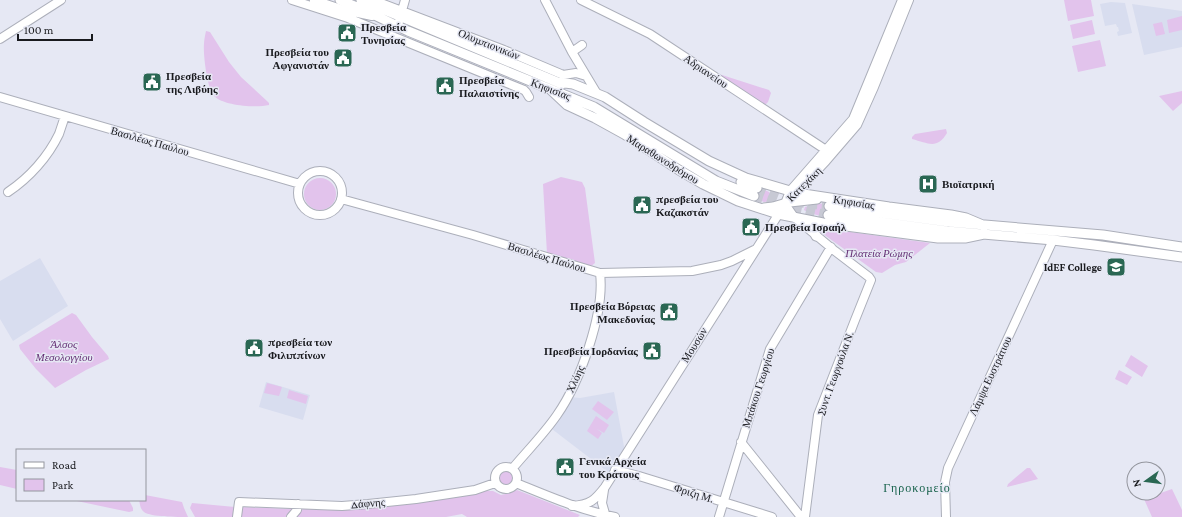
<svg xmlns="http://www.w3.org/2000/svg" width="1182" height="517" viewBox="0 0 1182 517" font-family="'Crimson Pro',serif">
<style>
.built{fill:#d8ddef}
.green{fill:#e2c3ec}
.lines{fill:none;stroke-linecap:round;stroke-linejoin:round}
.primary-tunnel{stroke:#c7c9d4;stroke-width:9;stroke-dasharray:9 4.5;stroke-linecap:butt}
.secondary-casing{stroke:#acafba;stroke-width:10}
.primary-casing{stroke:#acafba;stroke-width:11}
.secondary{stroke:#fff;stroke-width:8}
.primary{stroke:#fff;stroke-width:9}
.labels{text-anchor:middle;stroke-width:3;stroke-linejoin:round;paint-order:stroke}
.poi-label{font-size:11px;font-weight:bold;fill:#191a1e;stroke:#e6e8f4;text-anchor:start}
.street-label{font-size:11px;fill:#191a1e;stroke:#e6e8f4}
.park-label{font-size:11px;font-style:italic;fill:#663176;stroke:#e6e8f4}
.neighbourhood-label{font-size:12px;letter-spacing:1px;fill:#18624c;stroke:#e6e8f4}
</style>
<rect width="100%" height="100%" fill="#e6e8f4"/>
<path class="built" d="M1111,2L1125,3L1132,33L1118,36L1117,32L1119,31L1118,27H1117L1116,24L1105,26L1100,4Z
M1132,4L1182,11V47L1144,55Z
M40,258L68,306L13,341L0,319V281Z
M266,382L310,395L303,420L259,407Z
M614,392L625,452L612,475L548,426L568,397L580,398Z"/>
<path class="green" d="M1064,0H1091L1094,16L1068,21Z
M1182,16V30L1169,33L1167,20Z
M1092,20L1095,34L1073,39L1070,25Z
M1162,22L1165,34L1156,36L1153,24Z
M206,31L210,32L229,62L241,77L267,101L269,103V105C256,108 224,106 214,96C207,88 203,54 204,44C204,40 205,36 206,31Z
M1100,40L1106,66L1078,72L1072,46Z
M717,74L722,75L769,90L771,93L768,102L765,105L762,103Z
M1182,91V103L1173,111L1159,96Z
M946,129L947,133C937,150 928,143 912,139V137L915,134Z
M561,177L582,182L585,188L595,263L590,267L547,254L543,184Z
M304 194a16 16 0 1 1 32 0a16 16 0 1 1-32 0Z
M763,189L769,192L774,199V201L764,202L759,200Z
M827,203L825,217L809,213L804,210L805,207L818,204Z
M821,228L930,243L906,262L895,265L882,273L876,272L819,231V229Z
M72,313L76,315L92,337L108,356L109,359L86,370L55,388L36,369L20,349L19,345Z
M1131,355L1148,366L1142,377L1125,366Z
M1119,370L1132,377L1127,385L1115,379Z
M267,383L282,387L279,396L264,393Z
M289,390L308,396L306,404L287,398Z
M598,401L614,412L607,420L592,409Z
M596,416L609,425L604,433L597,429L602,433L598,439L587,431Z
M0,467L17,470V489L0,485Z
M1027,468H1030L1038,479L1007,487L1008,484Z
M499 478a7 7 0 1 1 14 0a7 7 0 1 1-14 0Z
M1172,489L1182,510V517H1152L1144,499Z
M517,490L580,515L578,517H467L462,514L446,517H296L303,509L345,510L386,507L437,499L482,491H493L501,495L510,493Z
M145,495L182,502L184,508L188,517C177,517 151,517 144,512C140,509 140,504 139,500H145Z
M72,500H129L133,508V511L129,512Z
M192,503L235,507L234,517H195L190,508Z
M240,507L295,509L288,517H239Z"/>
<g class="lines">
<path class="primary-tunnel" d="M757,188L788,200L802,203L829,206
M754,196L786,206L828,215"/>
<g class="secondary-casing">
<path id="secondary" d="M292,0L348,18L524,90L526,92L529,97
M314,0L344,10L372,16
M373,0L504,50L561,74L563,75L576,73L586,76
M545,0L572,52L596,92
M581,0L650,34L826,150
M398,25L405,0
M0,39L61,0
M572,52L582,45
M0,97L300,184
M298 193a22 22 0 1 1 44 0a22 22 0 1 1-44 0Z
M8,192C29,178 48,157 59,134C61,128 63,122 65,116
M793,196L826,161L857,125L874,87L909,0
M341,199L473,235L600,273L692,271L721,265L732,261L754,250
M785,204L794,217L835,251L869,277L871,280L855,320L818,415L805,517
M741,442L801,517
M495 478a11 11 0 1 1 22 0a11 11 0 1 1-22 0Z
M512,469C527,451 544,434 557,415C580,382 605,313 600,273
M615,470L639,476L772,517
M516,483C548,496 580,510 615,517
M604,490L602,503L606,517
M572,506C590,505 595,500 605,487L785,204L790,191L853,119L902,0
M237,517L239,502L342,506L368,504L416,499L475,490L495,483
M291,517L297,510L298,504
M719,517L770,349L831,247
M946,517L945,482L948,468L1053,240"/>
</g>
<g class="primary-casing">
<path id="primary" d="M340,0L364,10L408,31L594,107L716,181L754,196
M361,0L562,84
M557,82L573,84L605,97L644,122L709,161L746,178L797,193L889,207L951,215L966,218L985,226
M550,89L567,105L595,118L624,134L679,170L703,184L738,201L778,214L823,223L938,238H965L984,234
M741,182L757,188
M829,206L949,222L1103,235L1182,247
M764,208L773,207L790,202L817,199
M828,215L947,231L1053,240L1094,245L1182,257
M816,236C812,229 815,222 823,223"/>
</g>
<use href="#secondary" class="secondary"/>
<use href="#primary" class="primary"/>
</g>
<defs>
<g id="civic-square" transform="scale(1)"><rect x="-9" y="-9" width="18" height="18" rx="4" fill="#2a6753" stroke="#e6e8f4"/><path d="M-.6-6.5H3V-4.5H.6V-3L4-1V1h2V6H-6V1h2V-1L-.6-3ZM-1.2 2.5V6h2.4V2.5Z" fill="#fff"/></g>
<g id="hospital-square" transform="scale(1)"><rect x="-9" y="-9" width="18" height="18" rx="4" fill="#2a6753" stroke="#e6e8f4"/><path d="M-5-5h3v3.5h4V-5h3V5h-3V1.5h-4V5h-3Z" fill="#fff"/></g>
<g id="university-square" transform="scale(1)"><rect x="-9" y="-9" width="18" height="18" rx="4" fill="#2a6753" stroke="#e6e8f4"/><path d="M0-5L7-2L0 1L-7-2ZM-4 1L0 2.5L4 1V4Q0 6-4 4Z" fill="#fff"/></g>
</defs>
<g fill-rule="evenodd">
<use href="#civic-square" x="347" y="33"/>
<use href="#civic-square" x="343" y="58"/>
<use href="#civic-square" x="152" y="82"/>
<use href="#civic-square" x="445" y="86"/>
<use href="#hospital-square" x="928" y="184"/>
<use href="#civic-square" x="642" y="205"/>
<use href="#civic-square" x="751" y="227"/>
<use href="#university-square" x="1116" y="267"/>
<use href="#civic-square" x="669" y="312"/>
<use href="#civic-square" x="254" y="348"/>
<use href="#civic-square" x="652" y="351"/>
<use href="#civic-square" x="565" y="467"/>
</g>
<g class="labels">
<g class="poi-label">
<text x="361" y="31">Πρεσβεία<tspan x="361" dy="13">Τυνησίας</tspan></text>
<text x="329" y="56" text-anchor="end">Πρεσβεία του<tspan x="329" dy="13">Αφγανιστάν</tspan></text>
<text x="166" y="80">Πρεσβεία<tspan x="166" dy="13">της Λιβύης</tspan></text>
<text x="459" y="84">Πρεσβεία<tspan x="459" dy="13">Παλαιστίνης</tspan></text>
<text x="942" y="188">Βιοϊατρική</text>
<text x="656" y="203">πρεσβεία του<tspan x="656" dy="13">Καζακστάν</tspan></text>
<text x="765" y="231">Πρεσβεία Ισραήλ</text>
<text x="1102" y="271" text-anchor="end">IdEF College</text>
<text x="655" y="310" text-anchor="end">Πρεσβεία Βόρειας<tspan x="655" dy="13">Μακεδονίας</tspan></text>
<text x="268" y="346">πρεσβεία των<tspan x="268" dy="13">Φιλιππίνων</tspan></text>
<text x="638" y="355" text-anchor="end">Πρεσβεία Ιορδανίας</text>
<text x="579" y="465">Γενικά Αρχεία<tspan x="579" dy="13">του Κράτους</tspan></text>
</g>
<g class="street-label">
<text transform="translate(489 44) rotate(22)" y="4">Ολυμπιονικών</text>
<text transform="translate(706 71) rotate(34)" y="4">Αδριανείου</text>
<text transform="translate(551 89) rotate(21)" y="4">Κηφισίας</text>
<text transform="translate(150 141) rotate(16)" y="4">Βασιλέως Παύλου</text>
<text transform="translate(663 159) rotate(32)" y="4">Μαραθωνοδρόμου</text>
<text transform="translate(804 184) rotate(-45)" y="4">Κατεχάκη</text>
<text transform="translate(854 202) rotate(9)" y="4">Κηφισίας</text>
<text transform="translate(547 257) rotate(17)" y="4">Βασιλέως Παύλου</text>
<text transform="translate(694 345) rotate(-58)" y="4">Μουσών</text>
<text transform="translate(835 373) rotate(-70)" y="4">Συντ. Γεωργούλα Ν.</text>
<text transform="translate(990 376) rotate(-65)" y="4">Λάμψα Ευστράτιου</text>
<text transform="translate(575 379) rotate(-66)" y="4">Χλόης</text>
<text transform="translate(758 388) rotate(-72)" y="4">Μπάκου Γεωργίου</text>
<text transform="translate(694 493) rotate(17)" y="4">Φριζη Μ.</text>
<text transform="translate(368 503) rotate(-5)" y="4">Δάφνης</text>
</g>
<g class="park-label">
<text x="879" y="257">Πλατεία Ρώμης</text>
<text x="64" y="348">Άλσος<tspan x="64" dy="13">Μεσολογγίου</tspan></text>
</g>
<g class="neighbourhood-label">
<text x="917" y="492">Γηροκομείο</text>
</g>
</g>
<rect x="16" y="449" width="130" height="52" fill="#e6e8f4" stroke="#94969e"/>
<rect x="24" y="462" width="20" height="6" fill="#ffffff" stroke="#94969e"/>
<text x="52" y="469" font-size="12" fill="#191a1e">Road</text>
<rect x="24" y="479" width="20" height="12" fill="#e2c3ec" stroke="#94969e"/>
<text x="52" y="489" font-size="12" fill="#191a1e">Park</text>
<g transform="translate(1146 481) rotate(256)"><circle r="19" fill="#e6e8f4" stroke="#94969e"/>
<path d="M0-3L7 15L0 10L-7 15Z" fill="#2a6753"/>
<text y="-6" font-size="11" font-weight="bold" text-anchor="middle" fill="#191a1e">N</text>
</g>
<path d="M18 34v6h74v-6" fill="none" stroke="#191a1e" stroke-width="2"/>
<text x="24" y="34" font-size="12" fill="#191a1e" stroke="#e6e8f4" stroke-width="3" paint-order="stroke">100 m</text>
</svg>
